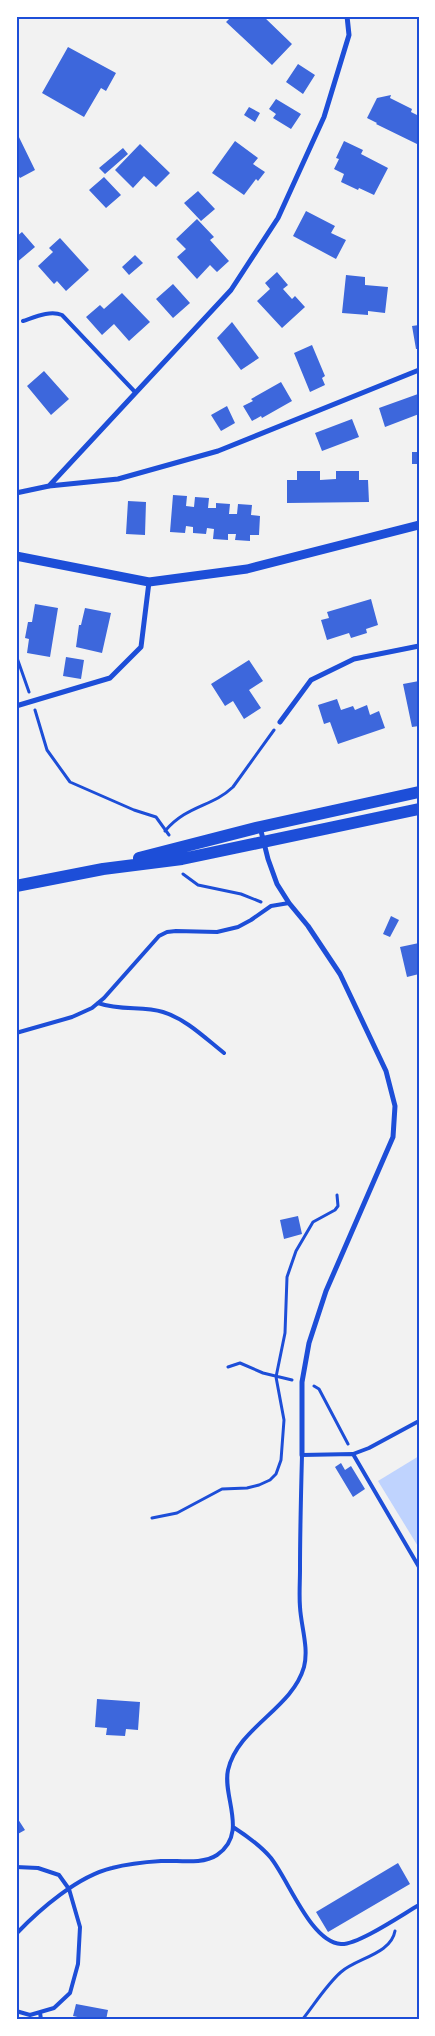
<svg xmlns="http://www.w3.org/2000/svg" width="435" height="2036" viewBox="0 0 435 2036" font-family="'Fira Sans',sans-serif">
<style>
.water{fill:#bfd3fe}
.building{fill:#3d67dc}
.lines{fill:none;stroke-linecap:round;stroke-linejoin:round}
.path{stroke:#1d4ed8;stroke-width:3}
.service{stroke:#1d4ed8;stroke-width:4}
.minor{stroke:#1d4ed8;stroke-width:5}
.tertiary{stroke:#1d4ed8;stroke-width:9}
.primary{stroke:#1d4ed8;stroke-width:12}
.neatline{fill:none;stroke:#1d4ed8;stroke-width:2}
</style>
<rect width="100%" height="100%" fill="#f2f2f2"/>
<path class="water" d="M419,1456V1548L378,1481Z"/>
<path class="building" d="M232,16H263L292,44L272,65L226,22Z
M68,47L116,73L106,91L101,88L84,117L42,93Z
M298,64L315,75L303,94L286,82Z
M391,95L390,98L412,109L411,112L419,116V145L376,124L377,123L367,118L377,98Z
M276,99L301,114L291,129L273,118L276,114L269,109Z
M249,107L260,113L255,122L244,115Z
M16,131L35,170L20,178L16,172Z
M235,141L258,158L253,164L265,172L258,181L256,179L244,195L212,173Z
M344,141L363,150L361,154L388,168L374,195L359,188L358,190L341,182L344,174L334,169L339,159L336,158Z
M140,144L170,173L156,187L144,176L133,188L115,170Z
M123,148L128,154L105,174L99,168Z
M104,177L121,195L106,208L89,190Z
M198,191L215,209L201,221L184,203Z
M306,211L335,226L331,233L346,240L336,259L293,236Z
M197,219L214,237L210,240L229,261L217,272L210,265L197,279L177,257L186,249L176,239Z
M22,232L35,247L16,263V237Z
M60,238L89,270L66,291L57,281L54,284L38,266L53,252L49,248Z
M135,255L143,263L129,275L122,267Z
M277,272L288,285L283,289L292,299L295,296L305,307L282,328L257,301L270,289L265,283Z
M346,275L365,277V285L388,287L385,313L368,311V315L342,313Z
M173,284L190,303L173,318L156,299Z
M122,293L150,322L129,341L114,324L102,335L86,317L100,305L104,309Z
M232,322L259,358L241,370L217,338Z
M419,325V349H416L412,326Z
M312,345L325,376L322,378L325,385L310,392L294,353Z
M44,371L69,399L51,415L27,386Z
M281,382L292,401L262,418L261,416L252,421L243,406L253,401L251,399Z
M418,394L419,414L385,427L379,408Z
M227,406L235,423L221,431L211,415Z
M352,419L359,437L322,451L315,433Z
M412,452H419V464H412Z
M297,471H320V480L336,479V471H359V480H368L369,502L287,503V480H297Z
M173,495L187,496L186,506L194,507L195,497L209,498L208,508H216V503L230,504L229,514H237L238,504L252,505L251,515L260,516L259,535H250V541L235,540L236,534H228V540L213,539L214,529L207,528L206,534L193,533V527L186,526L185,533L170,532Z
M128,501L146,502L145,535L126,534Z
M371,599L378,625L366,629L367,633L351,638L349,633L327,640L321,620L329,618L327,612Z
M35,604L58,608L50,657L27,653L29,639L25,638L28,622H32Z
M85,608L111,613L102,653L76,647L79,625H81Z
M66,657L84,660L81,679L63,676Z
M249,660L263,681L249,690L261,708L244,719L233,701L225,706L211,684Z
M419,681V726L412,727L403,684Z
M337,699L341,710L353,706L355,710L367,705L370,715L379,711L385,728L338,744L330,722L324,724L318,705Z
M391,916L399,920L390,937L383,934Z
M419,943V974L407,977L400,947Z
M298,1216L302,1234L284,1239L280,1220Z
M341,1463L345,1470L351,1466L365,1489L353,1497L335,1467Z
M97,1699L140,1702L138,1730L126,1729L125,1736L106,1735L107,1728L95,1727Z
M16,1816L25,1830L16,1835Z
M398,1863L410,1884L328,1932L316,1912Z
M76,2004L108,2010L106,2020H91L73,2016Z"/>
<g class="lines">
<path class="path" d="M16,655L29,692
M35,710L47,750L70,782L134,810L156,817L169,835
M165,831C187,805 212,807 233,787L274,730
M183,874L198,885L241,894L261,902
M228,1367L240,1363L263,1373L292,1380
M314,1386L319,1389L348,1444
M152,1518L177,1513L222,1489L247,1488L259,1485L270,1480L276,1474L281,1460L284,1420L276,1377L285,1333L287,1277L296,1251L313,1222L335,1210L338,1206L337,1195
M302,2020C314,2005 327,1984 341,1972C357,1958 391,1954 395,1931"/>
<path class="service" d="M23,321C35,317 50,310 62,315L135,392
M98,1003C121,1011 142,1006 163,1012C186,1019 205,1038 224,1053
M16,1033L72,1017L92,1008L104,998L159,936L167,932L176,931L217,932L238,927L251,920L271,906L289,903
M353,1454L419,1567
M233,1827C247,1836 261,1846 271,1858C289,1881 311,1942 341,1944C358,1945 403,1914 419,1905
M16,1867L38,1868L59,1875L69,1889L80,1927L78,1964L70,1993L54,2008L30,2015L16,2011
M16,1934C40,1909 78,1876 112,1868C127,1864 145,1862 161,1861C178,1860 202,1865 217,1855C249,1833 222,1797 228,1770C238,1727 292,1709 304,1667C309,1648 301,1626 300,1607C299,1595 300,1582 300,1569C300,1531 301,1493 302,1455L353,1454L369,1448L419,1421
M40,2012L41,2020"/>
<path class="minor" d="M49,486L231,290L278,218L324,117L349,35L347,16
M16,493L49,486L118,479L218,451L419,370
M16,706L110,678L141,647L149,582
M280,722L311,680L354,659L419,646
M260,827L268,859L277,884L289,903L308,926L340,974L386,1071L395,1106L393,1137L326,1291L309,1343L302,1382V1455"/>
<path class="tertiary" d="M16,556L149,582L247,569L419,525"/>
<path class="primary" d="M139,858L260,827L419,792
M16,886L103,869L182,859L419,809"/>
</g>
<rect width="435" height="2036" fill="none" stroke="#ffffff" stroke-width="35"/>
<rect x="18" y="18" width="400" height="2000" class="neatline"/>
</svg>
